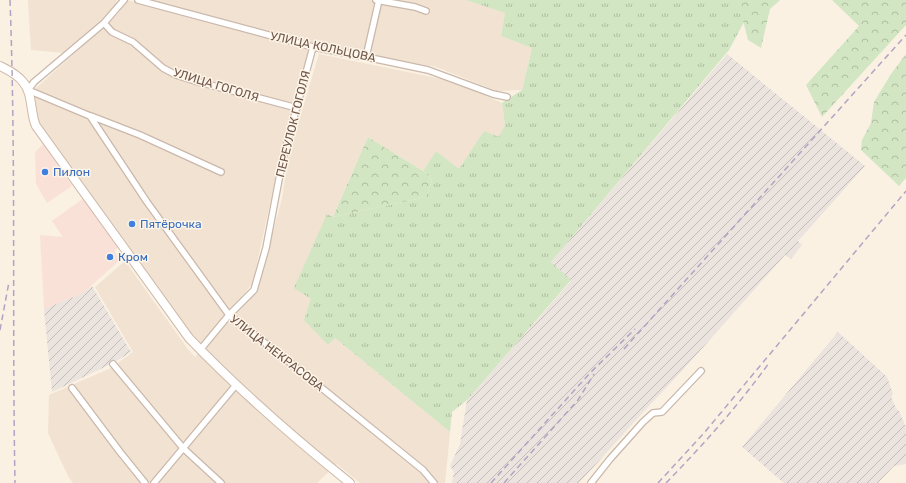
<svg xmlns="http://www.w3.org/2000/svg" width="906" height="483" viewBox="0 0 906 483" font-family="Rubik,sans-serif">
<style>
.residential{fill:#f1e2d2}
.commercial{fill:#fae1d8}
.industrial{fill:url(#industrial-furrows)}
.grass{fill:url(#grass-tufts)}
.forest{fill:url(#forest-crowns)}
.lines{fill:none;stroke-linecap:round;stroke-linejoin:round}
.street-casing{stroke:#cab8ab;stroke-width:8}
.secondary-casing{stroke:#cfbaab;stroke-width:10}
.street{stroke:#fff;stroke-width:5.5}
.secondary{stroke:#fff;stroke-width:8}
.rail{stroke:#b3a3c2;stroke-width:1.5;stroke-dasharray:6 4;stroke-linecap:butt}
.shop-dot{fill:#3f7fe0;stroke:#fef5e9;stroke-width:1.5}
.labels{text-anchor:middle;stroke-width:3;stroke-linejoin:round;paint-order:stroke}
.street-label{font-size:12px;fill:#70584b;stroke:#fef5e9}
.shop-label{font-size:12px;fill:#366cbe;stroke:#fef5e9;text-anchor:start}
</style>
<defs>
<pattern id="industrial-furrows" width="10" height="10" patternUnits="userSpaceOnUse"><rect width="10" height="10" fill="#eae3de"/><path d="M-1 1l2-2M0 10L10 0M9 11l2-2" fill="none" stroke="#c2bbb6"/></pattern>
<pattern id="grass-tufts" width="24" height="20" patternUnits="userSpaceOnUse"><rect width="24" height="20" fill="#d2e6c3"/><path d="M3 7l-1-3M5 7V3M7 7l1-3M15 17l-1-3M17 17v-4M19 17l1-3" fill="none" stroke="#afbda0"/></pattern>
<pattern id="forest-crowns" width="20" height="18" patternUnits="userSpaceOnUse"><rect width="20" height="18" fill="#d2e6c3"/><path d="M2 6a3 3 0 1 1 6 0M12 15a3 3 0 1 1 6 0" fill="none" stroke="#afbda0"/></pattern>
</defs>
<rect width="100%" height="100%" fill="#faf1e3"/>
<path class="residential" d="M28,0H117L113,10L65,53L31,50Z
M127,0L314,51L278,166L253,282L232,311L201,346L155,286L35,116V89L118,14Z
M150,0H466L505,13L501,36L532,48L522,90L497,91L436,67L318,46Z
M319,54L456,82L502,103L505,125L499,138L484,131L459,170L436,151L423,171L368,137L333,217L327,214L312,299L328,345L335,338L450,432L445,483H360L337,464L317,483H73L68,476L48,433L49,395L111,368L133,352L95,287L125,261L187,348L195,357L242,306L256,292L282,199L288,158Z"/>
<path class="commercial" d="M43,144L72,186L47,203L36,184L35,152Z
M84,198L119,246L114,251L120,260L83,293L44,309L40,235L63,237L52,221Z"/>
<path class="industrial" d="M727,54L865,166L798,241L802,245L791,259L785,255L682,371L645,410L579,483H452L454,472L450,466L460,444L467,400L571,281L551,262Z
M92,286L131,352L113,363L52,392L44,309L83,293Z
M838,332L887,377L893,394L891,397L896,408L899,411L906,427V464L894,466L878,483H784L742,447Z"/>
<path class="grass" d="M466,0H738L744,22L729,50L551,262L571,280L467,400L452,412L450,432L335,338L328,345L304,320L311,299L294,288L327,214L333,217L426,197L432,180L423,171L436,151L459,169L484,131L499,137L505,125L502,103L522,90L532,48L501,36L505,13Z"/>
<path class="forest" d="M738,0H780L770,9L761,48L748,40Z
M832,0H906V25L822,117L806,85L859,26Z
M906,54V178L899,186L861,150L862,140L871,123L874,102L891,74Z
M368,137L423,171L432,180L426,197L333,217Z"/>
<g class="lines">
<g class="street-casing">
<path id="street" d="M124,0L104,23L34,82L28,90L90,116L147,202L229,315L292,364L423,470L434,483
M138,0L313,47L366,57L428,70L493,94L507,97
M376,0L415,7L426,11
M104,23L112,32L133,42L163,68L176,75L195,81L297,108
M366,57L379,0
M91,116L140,135L221,172
M200,350L229,315L254,290L266,248L283,158L313,47
M113,364L183,448L221,483
M72,388L120,452L145,483
M154,483L236,385
M591,483L610,459L643,422L653,413L662,412L701,371"/>
</g>
<g class="secondary-casing">
<path id="secondary" d="M0,66C8,70 17,74 23,82C33,93 30,113 36,126L189,338C239,390 294,438 350,483"/>
</g>
<use href="#street" class="street"/>
<use href="#secondary" class="secondary"/>
<path class="rail" d="M10,0C16,161 12,322 15,483
M0,330L9,282
M624,349L906,35
M491,483L590,373L635,329
M504,483L578,400L594,374
M658,483L704,433L906,191
M666,483C703,445 738,406 769,363"/>
</g>
<g class="shop-dot">
<circle cx="45" cy="172" r="4"/>
<circle cx="132" cy="224" r="4"/>
<circle cx="110" cy="257" r="4"/>
</g>
<g class="labels">
<g class="street-label">
<text transform="translate(323 47) rotate(12)" y="4">УЛИЦА КОЛЬЦОВА</text>
<text transform="translate(216 85) rotate(17)" y="4">УЛИЦА ГОГОЛЯ</text>
<text transform="translate(293 124) rotate(-76)" y="4">ПЕРЕУЛОК ГОГОЛЯ</text>
<text transform="translate(277 353) rotate(38)" y="4">УЛИЦА НЕКРАСОВА</text>
</g>
<g class="shop-label">
<text x="53" y="176">Пилон</text>
<text x="140" y="228">Пятёрочка</text>
<text x="118" y="261">Кром</text>
</g>
</g>
</svg>
